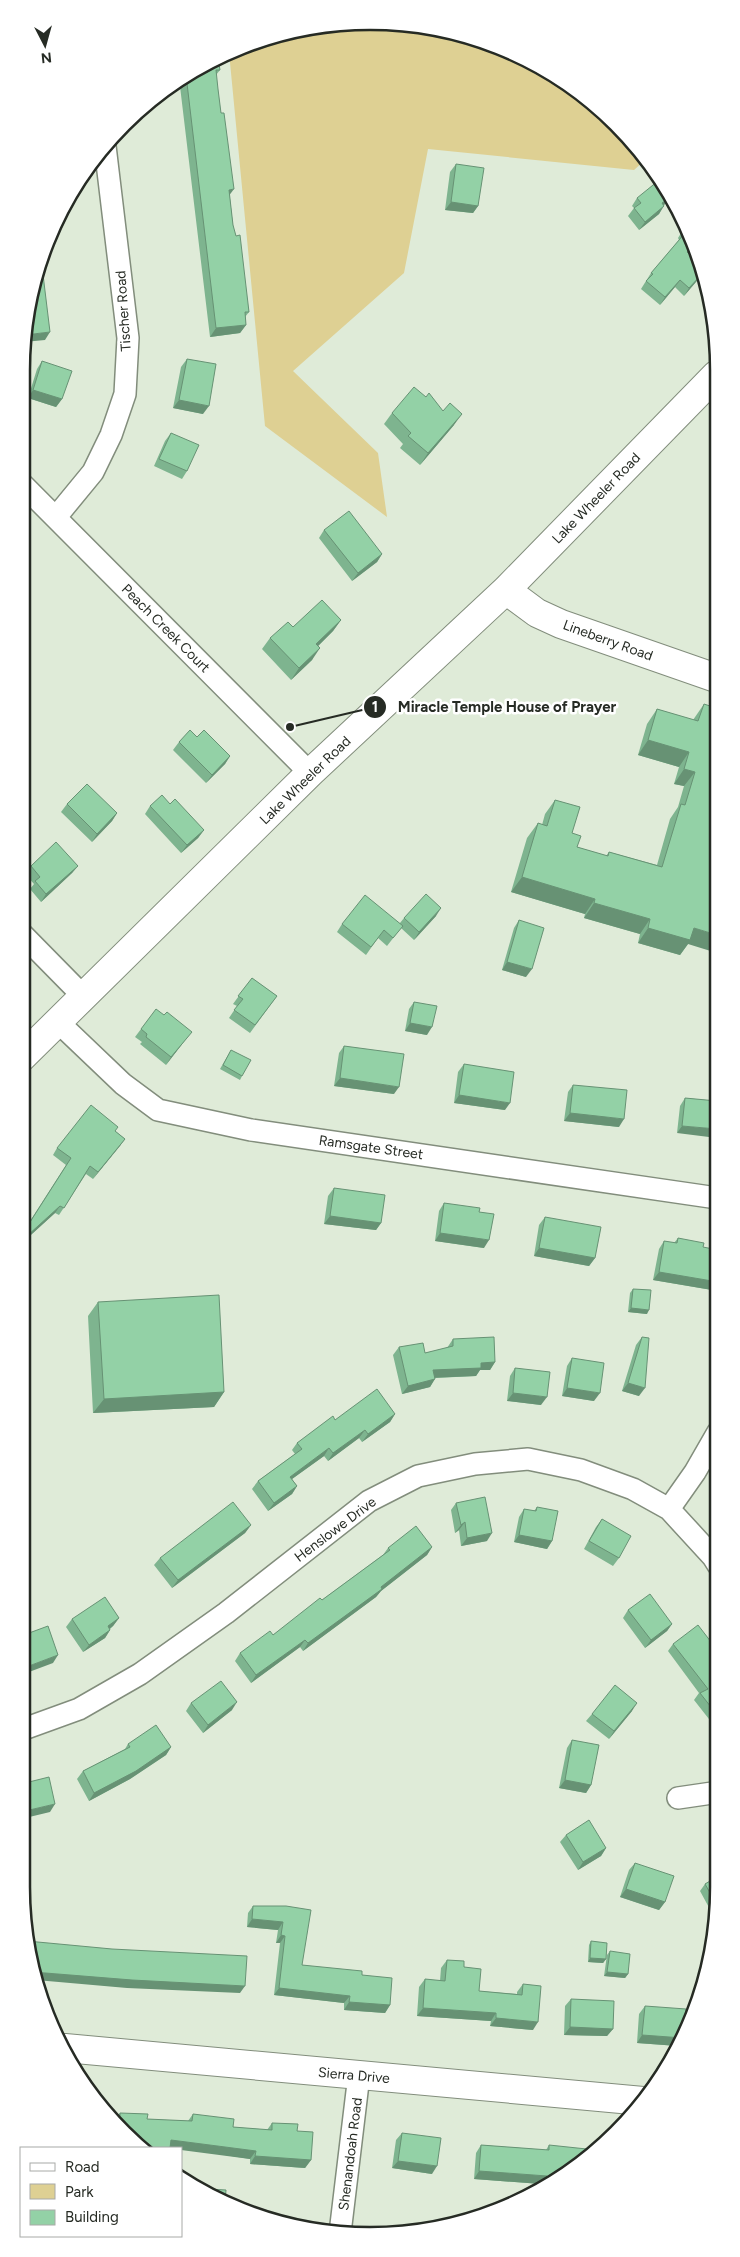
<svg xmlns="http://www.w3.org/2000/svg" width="740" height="2257" viewBox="0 0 740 2257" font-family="Figtree,sans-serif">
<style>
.green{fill:#ded093}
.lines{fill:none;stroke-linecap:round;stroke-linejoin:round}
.street-casing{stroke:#828d7c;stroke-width:24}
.secondary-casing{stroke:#828d7c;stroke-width:30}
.street{stroke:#fff;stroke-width:21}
.secondary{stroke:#fff;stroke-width:28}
.wall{fill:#7eb48f}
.shaded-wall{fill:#679274}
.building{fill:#93d1a6;stroke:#679274}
.labels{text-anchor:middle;stroke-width:5;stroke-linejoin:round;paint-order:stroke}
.street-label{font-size:14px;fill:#262b24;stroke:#fff}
.rim{fill:none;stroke:#262b24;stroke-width:2.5}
.leader{fill:none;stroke:#262b24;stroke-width:2}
.callout-dot{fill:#262b24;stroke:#fff;stroke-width:2}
.mark-label{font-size:15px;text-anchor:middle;font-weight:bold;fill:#fff}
.callout-label{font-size:15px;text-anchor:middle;font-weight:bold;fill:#262b24;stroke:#fff;stroke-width:5;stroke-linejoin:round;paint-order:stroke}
</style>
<rect width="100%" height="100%" fill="#dfebd8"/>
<path class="green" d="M370,21L438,28L544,68L617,124L644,161L634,170L428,149L404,273L293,371L378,453L387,517L265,426L229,52L302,28Z"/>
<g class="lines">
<g class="street-casing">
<path id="street" d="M21,483L310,773
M56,517L93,472L111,435L125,394L128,338L105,146
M21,933L83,996
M58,1022L123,1084L158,1110L251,1130L717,1198
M669,1509L695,1472L718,1432
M21,1730L79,1709L140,1674L226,1613L369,1501L418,1476L475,1464L528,1459L581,1470L633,1489L669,1509L713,1557L718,1565
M678,1798L719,1792
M340,2233L359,2075"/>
</g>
<g class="secondary-casing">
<path id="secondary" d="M506,590L537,613L561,624L716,678
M21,1058L310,773L506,590L716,375
M65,2048L643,2101"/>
</g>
<use href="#street" class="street"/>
<use href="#secondary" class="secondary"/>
</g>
<path class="wall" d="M218,58L220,70L216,75L233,225L249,312L245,317L246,325L240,333L210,337L179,78Z
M456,164L478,206L473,213L445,210L450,172Z
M637,198L665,204L663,206L659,214L639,230L628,216L634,208L632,206Z
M686,227L693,249L688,253L701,276L684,296L675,287L660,305L641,289L651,273L679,240L678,238L683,230Z
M187,359L203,414L173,408L181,367Z
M42,361L62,399L56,407L28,398L37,369Z
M392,413L454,425L420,465L400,448L403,444L384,424Z
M171,433L187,471L182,479L154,466L165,441Z
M324,530L382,554L377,562L352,581L319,538Z
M341,620L333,631L318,646L312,660L291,680L262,649L270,638L293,627Z
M704,704L688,944L680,955L638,943L640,934L584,918L585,914L511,892L527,838L538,823L542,825L545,814L555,800L572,833L577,847L606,856L609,852L657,865L670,819L678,807L684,786L674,784L679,767L638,755L647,724L657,709L693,720Z
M197,737L230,756L225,764L206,783L173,750L179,742Z
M67,804L117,813L112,821L92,842L61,812Z
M150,806L204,830L198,838L181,853L145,814Z
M31,866H78L72,873L41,902L30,889L34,884L25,874Z
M436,916L414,940L401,928L387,946L378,938L366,955L337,932L342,924L400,923L404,918Z
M519,920L526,977L502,970L514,928Z
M252,978L277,996L250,1033L229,1018L237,1006L233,1004Z
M414,1002L427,1035L405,1031L409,1009Z
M141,1029L186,1039L166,1065L140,1044L142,1042L135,1037Z
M344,1046L394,1094L334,1086L339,1053Z
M231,1050L242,1076L240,1080L220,1069Z
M464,1064L505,1110L454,1103L458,1072Z
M573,1085L619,1127L564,1121L568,1092Z
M685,1098L717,1101L677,1133L680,1106Z
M115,1131L125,1139L93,1179L86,1174L59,1215L55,1213L22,1243L21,1235L66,1165L53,1155L57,1148Z
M334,1188L381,1223L376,1230L324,1224L328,1196Z
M444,1203L479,1212L484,1248L435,1241L439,1211Z
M545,1217L595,1258L589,1266L534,1256L539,1225Z
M678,1238L703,1247L712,1290L653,1280L659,1249L664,1241L674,1243Z
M633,1289L647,1314L628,1312L630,1293Z
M98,1302L224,1392L214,1407L93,1413L88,1316Z
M642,1337L639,1396L622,1391L636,1345Z
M453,1339L495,1362L490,1370H480L476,1376L435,1378L430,1387L402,1394L393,1355L399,1347L425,1353L447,1348Z
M572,1358L594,1401L562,1396L567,1366Z
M515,1368L541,1405L507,1401L510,1376Z
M395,1414L390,1422L362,1442L359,1438L328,1461L324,1456L292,1479L297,1486L292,1494L268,1511L252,1489L258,1481L295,1454L292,1450L297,1443L335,1420Z
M456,1503L487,1541L461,1546L459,1530L455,1533L451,1510Z
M537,1507L552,1541L547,1549L514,1542L519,1517L524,1509L534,1511Z
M602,1519L619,1558L613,1566L584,1549L596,1527Z
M251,1525L245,1533L172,1588L154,1565L160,1558Z
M432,1547L427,1555L381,1591L376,1597L303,1651L300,1647L251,1683L235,1661L240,1653L273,1635L322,1600L383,1555L388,1548Z
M628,1610L672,1624L667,1631L645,1648L623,1618Z
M119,1618L113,1626L110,1629V1630L105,1638L83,1652L66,1627L72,1619Z
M673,1644L718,1651V1666L715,1669L718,1673V1726L716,1728L694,1700L699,1693L668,1651Z
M191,1703L232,1710L203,1733L186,1711Z
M632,1711L609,1739L586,1721L592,1714Z
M572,1740L591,1785L586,1793L559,1788L567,1748Z
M128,1744L171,1747L166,1755L130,1779L89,1801L77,1779L83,1771L125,1749Z
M566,1835L606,1848L601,1856L578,1870L560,1842Z
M635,1863L665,1902L659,1910L620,1897L629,1870Z
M714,1875L719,1887L716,1911L712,1913L700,1891L705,1884L709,1882Z
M253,1906H286L302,1965L362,1975L390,2005L385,2013L344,2010V2003L274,1995L280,1943H276L278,1930L247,1927L248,1913Z
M591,1941L606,1959L603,1963L588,1962L589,1945Z
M610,1951L628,1974L625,1978L604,1976L607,1955Z
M447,1960L464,1967L479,1991L517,1994V1992L523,1984L533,2030L490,2026L491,2021L417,2016L419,1987L425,1979L440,1981L441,1968Z
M571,1999L613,2029L607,2036L564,2035L565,2006Z
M645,2006L678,2046L637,2043L639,2014Z
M107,2113L118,2115L120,2113L147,2119L188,2121L193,2114L233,2127L267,2130L272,2123L297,2131L311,2160L305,2168L250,2164V2159L181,2148H141L108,2117L106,2114Z
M402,2133L432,2174L392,2168L396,2140Z
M481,2145L546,2150L549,2145L564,2177L541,2187V2184L474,2179L476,2153Z"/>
<path class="shaded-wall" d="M234,189L228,197L229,190Z
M670,197L665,204L656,211L662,203Z
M451,202L478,206L473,213L445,210Z
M664,206L659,214L639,230L645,222Z
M692,247L693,249L682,260L687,252Z
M701,275V276L684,296L689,288Z
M680,280L675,287L660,305L665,297Z
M246,325L240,333L210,337L216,328Z
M50,332L45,340L24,342L25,335Z
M33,390L62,399L56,407L28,398Z
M179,400L209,406L203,414L173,408Z
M462,414L454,425L420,465L428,453Z
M382,554L377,562L352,581L358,573Z
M341,620L333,631L308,656L316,644Z
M320,648L312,660L291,680L299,668Z
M648,740L689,752L679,767L638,755Z
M230,756L225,764L206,783L212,775Z
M684,769L695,772L684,786L674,784Z
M117,813L112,821L92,842L97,834Z
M204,830L198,838L181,853L187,845Z
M78,866L72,873L41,902L46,894Z
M522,877L595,899L585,914L511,892Z
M594,903L650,919L640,934L584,918Z
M441,908L436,916L414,940L419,932Z
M648,928H694L717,935V953L688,944L680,955L638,943Z
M507,962L532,969L526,977L502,970Z
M410,1023L432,1027L427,1035L405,1031Z
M192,1032L186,1039L166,1065L171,1057Z
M340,1078L399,1087L394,1094L334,1086Z
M459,1095L510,1103L505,1110L454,1103Z
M570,1113L624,1119L619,1127L564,1121Z
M682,1126L717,1129V1138L677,1133Z
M125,1139L120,1146L93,1179L98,1172Z
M60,1206L55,1213L22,1243L27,1236Z
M330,1216L381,1223L376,1230L324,1224Z
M440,1233L489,1240L484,1248L435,1241Z
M539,1248L595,1258L589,1266L534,1256Z
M659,1272L718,1282L712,1290L653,1280Z
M631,1308L649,1310L647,1314L628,1312Z
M495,1362L490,1370H480L476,1376L428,1378L433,1370L481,1363Z
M435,1379L430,1387L402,1394L408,1386Z
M628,1383L645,1388L639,1396L622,1391Z
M567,1388L600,1393L594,1401L562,1396Z
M224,1392L214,1407L93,1413L104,1399Z
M513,1393L547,1397L541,1405L507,1401Z
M395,1414L390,1422L362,1442L368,1434Z
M365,1430L359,1438L328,1461L333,1453Z
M329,1448L324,1456L285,1484L290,1477Z
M297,1486L292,1494L268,1511L274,1503Z
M465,1522L459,1530L455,1533L461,1525Z
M251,1525L245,1533L172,1588L178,1580Z
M492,1533L487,1541L461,1546L467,1538Z
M519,1535L552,1541L547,1549L514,1542Z
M432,1547L427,1555L381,1591L376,1597L303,1651L308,1643Z
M119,1618L113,1626L102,1634L108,1626Z
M672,1624L667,1631L645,1648L651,1640Z
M110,1630L105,1638L83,1652L89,1645Z
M305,1640L300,1647L251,1683L256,1675Z
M58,1655L53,1663L21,1675V1669Z
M718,1662V1666L707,1674L713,1667Z
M237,1702L232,1710L203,1733L208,1725Z
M637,1703L632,1711L609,1739L614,1731Z
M171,1747L166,1755L130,1779L89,1801L94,1793Z
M565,1780L591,1785L586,1793L559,1788Z
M55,1804L50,1812L21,1819V1812Z
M606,1848L601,1856L578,1870L583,1862Z
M626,1889L665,1902L659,1910L620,1897Z
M717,1906L716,1911L712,1913Z
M252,1919L283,1922L278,1930L247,1927Z
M281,1935L285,1936L280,1943H276Z
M590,1958L606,1959L603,1963L588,1962Z
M33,1972L245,1986L240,1993L127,1988L36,1980Z
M607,1972L628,1974L625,1978L604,1976Z
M279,1988L350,1996L344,2003L274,1995Z
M349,2002L390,2005L385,2013L344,2010Z
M423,2008L496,2013L491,2021L417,2016Z
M496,2018L538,2022L533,2030L490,2026Z
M570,2027L613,2029L607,2036L564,2035Z
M642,2035L683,2038L678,2046L637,2043Z
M171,2140L256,2151L250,2159L181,2150V2148H165Z
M255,2156L311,2160L305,2168L250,2164Z
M398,2161L437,2166L432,2174L392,2168Z
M479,2171L547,2176L541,2184L474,2179Z"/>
<path class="building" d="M218,58L220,70H216L218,89L221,113H224L234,189L229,190L233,225L236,236L240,235L249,312H245L246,325L216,328L186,75Z
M456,164L484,168L478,206L451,202Z
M658,181L670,197L662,203L664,206L645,222L634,208L641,203L637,198Z
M686,227L692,247L687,252L696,260L701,275L689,288L680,280L665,297L646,281L653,274L651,273L685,233L683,230Z
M41,258L50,332L25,335L28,302Z
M187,359L216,364L209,406L179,400Z
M42,361L72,371L62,399L33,390Z
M414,387L426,397L429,393L443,411L450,403L462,414L428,453L408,436L411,433L392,413Z
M171,433L199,445L187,471L159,459Z
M349,511L382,554L358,573L324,530Z
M322,600L341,620L316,644L320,648L299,668L270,638L288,622L293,627Z
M704,704L716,708L717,871L715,876L717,877V935L694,928L690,940L648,928L650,919L594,903L595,899L522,877L538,823L547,826L555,800L580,807L572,833L581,836L577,847L608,856L609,852L662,867L681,804L685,805L695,772L684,769L689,752L648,740L657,709L698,721Z
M190,730L197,737L204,730L230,756L212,775L179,742Z
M87,784L117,813L97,834L67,804Z
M162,795L170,804L175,799L204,830L187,845L150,806Z
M56,842L78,866L46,894L35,881L40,877L31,866Z
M426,894L441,908L419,932L404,918Z
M365,895L403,926L393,938L384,930L371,947L342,924Z
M519,920L544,928L532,969L507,962Z
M252,978L277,996L255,1025L234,1010L243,999L238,996Z
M414,1002L437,1006L432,1027L410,1023Z
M156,1009L164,1015L167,1012L192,1032L171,1057L146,1037L147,1034L141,1029Z
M344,1046L404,1054L399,1087L340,1078Z
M231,1050L251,1060L242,1076L223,1065Z
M464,1064L514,1072L510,1103L459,1095Z
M573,1085L627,1090L624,1119L570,1113Z
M685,1098L717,1101V1129L682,1126Z
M91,1105L118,1127L115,1131L125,1139L98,1172L90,1166L64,1208L60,1206L27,1236L23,1233L71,1158L57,1148Z
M334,1188L385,1195L381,1223L330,1216Z
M444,1203L480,1208L479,1212L494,1214L489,1240L440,1233Z
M545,1217L601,1227L595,1258L539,1248Z
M678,1238L704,1243L703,1247L718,1250V1282L659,1272L664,1241L677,1243Z
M633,1289L651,1290L649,1310L631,1308Z
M219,1295L224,1392L104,1399L98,1302Z
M494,1337L495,1362L481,1363V1368L433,1370L435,1379L408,1386L399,1347L423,1343L425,1353L453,1346V1339Z
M642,1337L649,1338L645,1388L628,1383Z
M572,1358L604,1363L600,1393L567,1388Z
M515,1368L550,1372L547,1397L513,1393Z
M377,1389L395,1414L368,1434L365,1430L333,1453L329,1448L290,1477L297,1486L274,1503L258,1481L302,1449L297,1443L333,1416L335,1420Z
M485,1497L492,1533L467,1538L465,1522L461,1525L456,1503Z
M233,1502L251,1525L178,1580L160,1558Z
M537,1507L558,1511L552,1541L519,1535L524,1509L536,1511Z
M602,1519L631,1536L619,1558L589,1541Z
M416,1526L432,1547L381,1587L382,1589L308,1643L305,1640L256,1675L240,1653L270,1631L273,1635L320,1598L322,1600L390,1550L388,1548Z
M650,1594L672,1624L651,1640L628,1610Z
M105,1597L119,1618L108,1626L110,1630L89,1645L72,1619Z
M698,1625L718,1651V1662L713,1667L718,1673V1716L700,1693L708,1689L673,1644Z
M48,1626L58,1655L21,1669V1636Z
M221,1681L237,1702L208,1725L191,1703Z
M615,1685L637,1703L614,1731L592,1714Z
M156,1725L171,1747L136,1771L94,1793L83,1771L130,1747L128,1744Z
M572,1740L599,1745L591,1785L565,1780Z
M49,1777L55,1804L21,1812V1784Z
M589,1820L606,1848L583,1862L566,1835Z
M635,1863L674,1876L665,1902L626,1889Z
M719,1872V1887L717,1905L705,1884L715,1878L714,1875Z
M253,1906H286L311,1910L302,1965L362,1971V1975L392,1978L390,2005L349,2002L350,1996L279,1988L285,1936L281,1935L283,1922L252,1919Z
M27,1941L112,1949L247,1956L245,1986L132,1980L33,1972L28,1955Z
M591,1941L607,1943L606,1959L590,1958Z
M610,1951L630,1954L628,1974L607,1972Z
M447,1960L464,1961V1967L481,1969L479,1991L522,1995L523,1984L541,1986L538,2022L496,2018V2013L423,2008L425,1979L445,1981Z
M571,1999L614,2001L613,2029L570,2027Z
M645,2006L686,2009L684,2036L683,2038L642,2035Z
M107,2113L120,2116V2113L148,2114L147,2119L192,2121L193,2114L234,2119L233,2127L272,2130V2123L298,2124L297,2131L313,2132L311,2160L255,2156L256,2151L171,2140L170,2148H141V2145H138L108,2117L107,2115Z
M402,2133L441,2138L437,2166L398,2161Z
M481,2145L549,2150V2145L596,2150L564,2177L546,2185L547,2176L479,2171Z
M208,2189L226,2190L225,2203L216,2200L208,2195Z"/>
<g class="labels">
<g class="street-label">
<text transform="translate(123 311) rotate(-94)" y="5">Tischer Road</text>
<text transform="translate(596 498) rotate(-46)" y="5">Lake Wheeler Road</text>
<text transform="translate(166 628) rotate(45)" y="5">Peach Creek Court</text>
<text transform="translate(608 640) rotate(20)" y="5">Lineberry Road</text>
<text transform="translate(305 780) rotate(-44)" y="5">Lake Wheeler Road</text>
<text transform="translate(371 1147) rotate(8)" y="5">Ramsgate Street</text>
<text transform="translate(335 1529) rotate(-37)" y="5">Henslowe Drive</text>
<text transform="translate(354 2075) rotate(5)" y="5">Sierra Drive</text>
<text transform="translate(350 2154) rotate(-83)" y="5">Shenandoah Road</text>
</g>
</g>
<path d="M0 0H740V2257H0ZM370 30H370A340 340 0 0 1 710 370V1887A340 340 0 0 1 370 2227H370A340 340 0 0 1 30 1887V370A340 340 0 0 1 370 30Z" fill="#fff" fill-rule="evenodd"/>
<path class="rim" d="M370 30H370A340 340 0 0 1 710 370V1887A340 340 0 0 1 370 2227H370A340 340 0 0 1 30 1887V370A340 340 0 0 1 370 30Z"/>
<path class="leader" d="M290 727L375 707"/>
<g class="callout-dot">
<circle cx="290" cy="727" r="5"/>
<circle cx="375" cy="707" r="12"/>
</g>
<g class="mark-label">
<text x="375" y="712">1</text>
</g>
<g class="callout-label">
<text x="507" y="712">Miracle Temple House of Prayer</text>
</g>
<rect x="20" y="2147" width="162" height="90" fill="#ffffff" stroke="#a8aaa7"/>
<rect x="30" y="2163" width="25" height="8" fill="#ffffff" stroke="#a8aaa7"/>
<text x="65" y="2172" font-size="15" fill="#262b24">Road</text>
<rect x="30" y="2184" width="25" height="15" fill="#ded093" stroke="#a8aaa7"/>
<text x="65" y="2197" font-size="15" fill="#262b24">Park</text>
<rect x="30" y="2210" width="25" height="15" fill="#93d1a6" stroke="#a8aaa7"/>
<text x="65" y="2222" font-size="15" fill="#262b24">Building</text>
<g transform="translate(45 45) rotate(174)" stroke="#ffffff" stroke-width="4" paint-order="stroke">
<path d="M0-4L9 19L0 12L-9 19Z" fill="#262b24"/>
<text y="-8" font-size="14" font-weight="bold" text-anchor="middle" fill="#262b24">N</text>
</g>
</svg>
